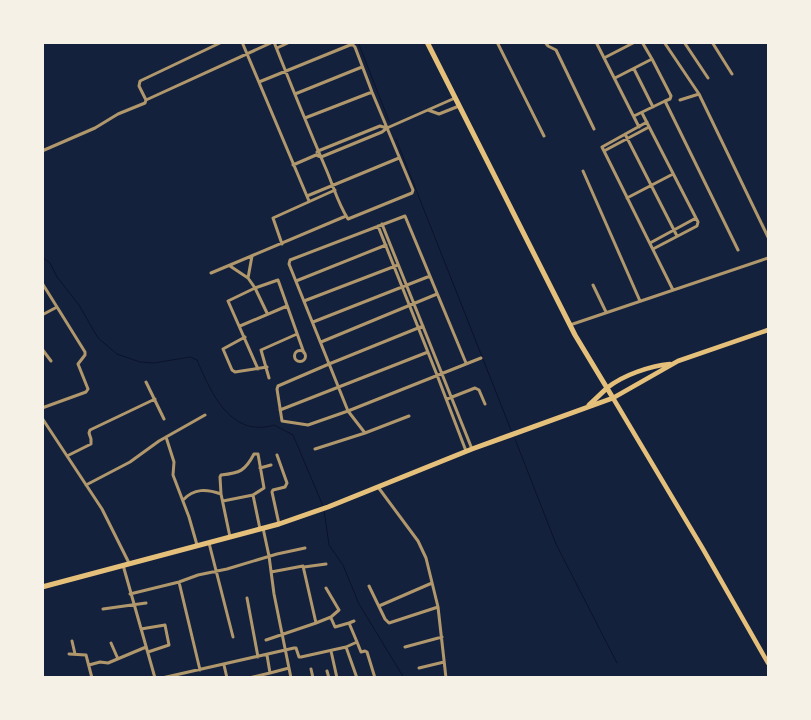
<svg xmlns="http://www.w3.org/2000/svg" width="811" height="720" viewBox="0 0 811 720" font-family="'Fira Sans Condensed',sans-serif">
<style>
.lines{fill:none;stroke-linecap:round;stroke-linejoin:round}
.stream{stroke:#0b132b;stroke-width:1}
.minor{stroke:#b1986c;stroke-width:3}
.primary{stroke:#e5c07b;stroke-width:4.5}
.trunk{stroke:#e5c07b;stroke-width:5}
</style>
<rect width="100%" height="100%" fill="#14213d"/>
<g class="lines">
<path class="stream" d="M358,42L389,121
M396,139L511,430
M42,257L50,263L57,277L79,305L98,338L117,354L140,362L154,363L190,357L197,360C211,393 231,438 274,425L293,435L323,506
M515,439L556,544L617,663
M324,510L329,545L343,565L359,604L404,678"/>
<path class="minor" d="M242,42L309,201
M497,42L544,136
M545,42L548,46L556,50L594,129
M596,42L639,127
M642,42L652,59
M664,42L699,94L768,237
M684,42L708,78
M712,42L732,74
M277,48L290,42
M604,58L635,42
M634,69L653,107
M615,78L652,59L671,96L670,99L665,101
M259,82L350,45H353L355,47L372,92L413,190L412,193L348,219C338,204 333,185 326,169C308,127 291,85 274,42
M295,94L362,67
M146,100L139,86L140,81L222,42
M680,100L699,94
M428,110L439,114L459,106
M642,113L698,222L697,226L653,249
M634,116L665,101L738,250
M305,118L372,92
M647,122L602,147L673,290
M625,134L677,236
M42,151L95,128L118,114L145,103L146,100L273,42
M604,151L649,127
M317,152L318,151L380,126L387,128
M293,165L316,155L321,157L382,132L387,128L455,98
M583,171L640,301
M307,196L399,158
M627,198L673,174
M382,224L472,449
M378,226L437,375L466,451
M650,243L696,218
M282,244L273,218L335,190
M252,256L248,278L255,288L278,280L304,353
M230,266L248,278
M211,273L346,216
M296,281L386,245
M42,283L57,307L42,315
M593,285L606,312
M304,301L398,265
M313,322L430,276
M570,325L768,258
M240,326L287,306
M423,326L329,364L278,386L277,389L282,421L308,425L348,411L481,358
M245,337L223,349L232,370L235,372L267,367
M321,342L437,294
M42,349L51,361
M294.5 356a5.5 5.5 0 1 1 11 0a5.5 5.5 0 1 1-11 0Z
M258,369L228,301L255,288L267,313
M269,378L261,350L297,334
M146,382L164,419
M447,399L475,388L479,390L485,404
M42,408L86,392L88,389L78,364L85,355V352L57,307
M280,410L428,352
M42,418L102,509L129,563
M365,433L348,411L289,264L290,260L405,216L466,363
M166,437L174,462L173,475L189,517L197,545
M315,449L365,433L409,416
M277,455L287,483L285,487L273,490L272,492L279,524
M67,456L91,444V439L89,433L90,430L155,399
M260,468L271,465
M86,485L130,462L159,441L205,415
M378,487L418,541L426,558L438,607L446,678
M221,494L220,477L221,475C240,473 245,471 254,454H258L264,488L253,495L223,501
M253,495L260,529
M183,500C194,488 207,489 221,494L230,537
M263,528L269,556L274,594L291,678
M209,543L233,637
M123,565L155,678
M304,567L326,564
M179,582L200,670
M369,586L385,619L389,623L438,607
M130,594L179,582L198,575L227,569L277,554L305,548
M247,598L258,657
M379,606L432,583
M103,609L146,603
M331,618L335,627L349,623
M354,621L349,623L357,642
M316,623L331,617L339,610L326,588
M141,629L165,625L169,645L148,652
M266,640L316,623L303,566L271,572
M72,641L75,654
M111,643L118,659
M346,647L357,678
M405,647L442,637
M331,651L337,678
M69,654L86,655L92,678
M89,665L100,662L108,663L146,647
M224,665L227,678
M419,668L444,662
M311,669L313,678
M327,671L329,678
M270,673L289,668
M162,678L294,648H296L299,657H301L346,647L357,642L361,652L365,651L367,652L375,678
M249,678L270,673L267,655"/>
<path class="primary" d="M768,330L678,361L613,398L703,549L768,663
M607,388C623,375 650,366 670,364"/>
<path class="trunk" d="M589,405L607,388
M42,587L279,524L328,507L472,449L613,398L575,335L427,42"/>
</g>
<rect width="811" height="720" fill="none" stroke="#f6f1e7" stroke-width="88"/>
</svg>
